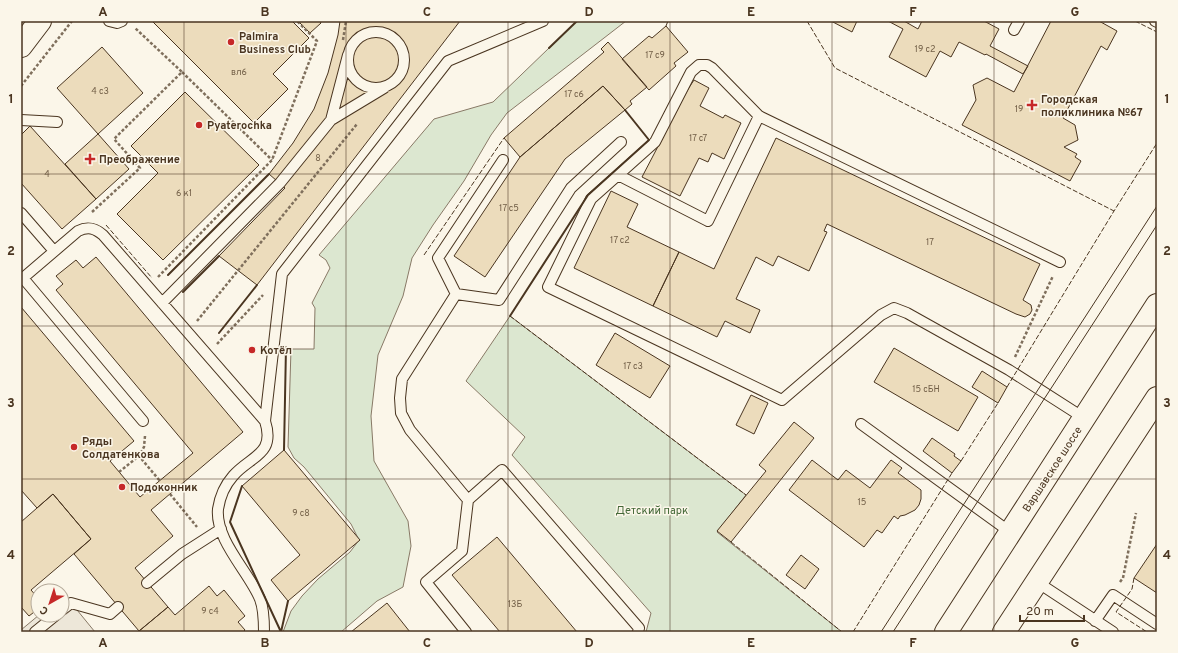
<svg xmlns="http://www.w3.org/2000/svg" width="1178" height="653" viewBox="0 0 1178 653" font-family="Overpass,sans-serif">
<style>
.green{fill:#dce7d0;stroke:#887966}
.parking{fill:#ede7d9;stroke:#887966}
.building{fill:#ecdcbc;stroke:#4a3520}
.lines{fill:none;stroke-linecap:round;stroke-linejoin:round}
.lane-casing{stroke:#4a3520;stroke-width:12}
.secondary-casing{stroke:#4a3520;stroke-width:24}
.primary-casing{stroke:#4a3520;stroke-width:24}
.path{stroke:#7f6f5c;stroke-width:2.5;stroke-dasharray:3 2;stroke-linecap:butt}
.lane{stroke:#fbf6e9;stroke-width:10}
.secondary{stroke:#fbf6e9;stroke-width:22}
.primary{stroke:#fbf6e9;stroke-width:22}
.tram{stroke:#4a3520;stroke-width:1}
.fence{stroke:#4a3520;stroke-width:1;stroke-dasharray:5 2;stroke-linecap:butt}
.wall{stroke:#4a3520;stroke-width:2}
.grid{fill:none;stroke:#4a3520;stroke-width:1;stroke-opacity:0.55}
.poi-dot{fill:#c62828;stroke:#fbf6e9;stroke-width:1.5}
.labels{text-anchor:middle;stroke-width:3;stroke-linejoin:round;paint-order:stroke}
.number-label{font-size:9px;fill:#725f47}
.poi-label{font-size:11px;font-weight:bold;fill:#4a3520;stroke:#fbf6e9;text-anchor:start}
.street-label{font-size:11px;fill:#4a3520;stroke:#fbf6e9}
.park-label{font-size:11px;fill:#436837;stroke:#fbf6e9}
.neatline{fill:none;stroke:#4a3520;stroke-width:1.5}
.grid-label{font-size:13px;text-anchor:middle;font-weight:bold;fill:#4a3520}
</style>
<rect width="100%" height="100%" fill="#fbf6e9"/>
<path class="green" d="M577,21H626L507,113L491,135L464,181L433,225L412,258L403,296L378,355L371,416L374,461L408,521L411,546L403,587L377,601L341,632H283L291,611L302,596L318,579L350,552L359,540L351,524L304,467L294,458L288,447L291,349H314L315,308L312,303L330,268L326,260L319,255L434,119L493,102Z
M510,316L746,495L717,532L842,632H646L651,613L512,455L525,437L466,381Z"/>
<path class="parking" d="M64,594L95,632H21V630L39,615H62V596Z"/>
<path class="building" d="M152,21H292L309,38L273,74L288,89L254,123Z
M298,21H320L321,23L310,33Z
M340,21H460L257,285L219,256L285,188L269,174L293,143L314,109L328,73L338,35Z
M831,21H857L852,32Z
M888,21H904L918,29L922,21H984L999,29L990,46L1028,66L1023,74L986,54L985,55L959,42L951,57L940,51L926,77L889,57L903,29Z
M1051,21H1099L1117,31L1107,50L1101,46L1063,118L1075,125L1078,140L1064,147L1077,154L1075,157L1081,161L1070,181L962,125L976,100L973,85L987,78L1014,92Z
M666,26L688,52L674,63L676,66L649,90L622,59L649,36L652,38Z
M608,42L647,87L630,101L632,104L625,110L603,86L520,157L504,138L604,52L601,49Z
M102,47L143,93L98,134L57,88Z
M694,80L709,88L700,106L723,118L725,115L741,123L724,159L712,153L708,162L699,158L680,196L642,177L688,89Z
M603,86L625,110L565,159L485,277L454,256L520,157Z
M185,92L259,165L163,260L117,214L158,173L131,146Z
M30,126L96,199L62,229L21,183V135Z
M98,134L129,169L96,199L65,164Z
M776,138L1040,264L1023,300L1031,305L1032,310L1030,314L1025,317L1016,314L827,224L824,231L827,232L809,271L778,256L773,266L756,257L736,299L760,310L750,333L725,321L717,337L653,306L679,252L714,269Z
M611,191L638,204L627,227L679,252L653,306L574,268Z
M96,257L243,432L151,510L173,536L135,568L168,607L139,631L74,554L91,539L53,494L37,508L21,490V307L134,441L110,461L140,497L193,453L56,290L63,284L56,276L76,260L83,268Z
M615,333L670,366L650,398L596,365Z
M894,348L978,397L958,431L874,382Z
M982,371L1007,387L998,403L972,387Z
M751,395L768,403L754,434L736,425Z
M794,422L814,438L731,542L717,531L766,471L759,465Z
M932,438L955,454L954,456L961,461L952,473L923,451Z
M284,450L360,540L288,601L271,580L300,555L242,486Z
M812,460L838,480L846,470L870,488L891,460L902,468L898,473L921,490V499L919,505L915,510L905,515L900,516L898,519L894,516L882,533L877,530L864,547L789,490Z
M53,494L91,539L31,590L38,598V609L29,616L21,607V522Z
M497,537L577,632H500L452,575Z
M1157,544V593L1134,578Z
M801,555L819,569L805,589L786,575Z
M209,586L217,596L224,590L245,616L238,622L245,630L243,632H138L168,607L175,615Z
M387,603L410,632H351Z"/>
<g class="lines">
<g class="lane-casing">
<path id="lane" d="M109,21L117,23L122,21
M1155,21L1157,22
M1014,30L1019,21
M348 60a28 28 0 1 1 56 0a28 28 0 1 1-56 0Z
M21,120L57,122
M331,120L384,88
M618,175L655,142L691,72L699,65H707L712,68L759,116
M21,213L54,251
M1060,262L759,116L708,221L618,175L591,199L548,287L782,400L881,315L894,308L907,313L1009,370L1084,418
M456,294L438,258L503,160
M162,303L280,183L331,120L348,55
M143,421L23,278L78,231C88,226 95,228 103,235L265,421C276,455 250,456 233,476C225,485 220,496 218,509C215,540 249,572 260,599C264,609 264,622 264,632
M265,421L282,274L448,61L543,21
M861,424L1010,532
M468,500L410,430L401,413L400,398L402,379L456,294L499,300L571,188L621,142
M1037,582L1113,632
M147,583L182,554L221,529
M62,610L71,603L110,614L118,607
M1095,621L1113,595L1157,624
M35,632L56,615
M466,632L426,582L462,551L468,500L502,470L639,628L638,632"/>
</g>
<g class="secondary-casing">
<path id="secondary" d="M21,46L40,21"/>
</g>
<g class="primary-casing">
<path id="primary" d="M946,632L1157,305
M1004,632L1157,398"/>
</g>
<path class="path" d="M343,40L346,21
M182,72L272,160
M21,86L72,21
M92,212L140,168L114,139L182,72L135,28
M158,277L272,160L317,41L297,21
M197,321L357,124
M217,344L263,295
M1015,357L1053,276
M145,436L144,447L139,456L160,481
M119,472L139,456
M170,494L197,527
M1120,582L1123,578L1136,513"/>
<use href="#lane" class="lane"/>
<use href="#secondary" class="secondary"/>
<use href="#primary" class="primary"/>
<path class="tram" d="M881,632L1157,206
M893,632L1157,225"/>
<path class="fence" d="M807,21L835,68L1114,211
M1135,21L1157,32
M666,26L668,21
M106,225L152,278
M424,255L504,138
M510,316L746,495
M1007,387L1114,211L1157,143
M961,461L998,403
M731,542L842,632
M1134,578L1132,589L1116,612L1147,632
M853,632L952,473"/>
<path class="wall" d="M549,48L577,21
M168,275L269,174
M183,292L219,256
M510,316L588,195L649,140L625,110
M219,333L257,285
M284,450L286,347
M242,486L230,522L281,632
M281,632L288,601"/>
</g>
<path class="grid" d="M184,21V632M346,21V632M508,21V632M670,21V632M832,21V632M994,21V632M21,174H1157M21,326H1157M21,479H1157"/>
<g class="poi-dot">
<circle cx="231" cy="42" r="4"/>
<path d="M1030 99h4v4h4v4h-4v4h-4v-4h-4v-4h4z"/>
<circle cx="199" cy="125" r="4"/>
<path d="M88 153h4v4h4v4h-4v4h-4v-4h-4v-4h4z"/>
<circle cx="252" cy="350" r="4"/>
<circle cx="74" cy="447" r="4"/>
<circle cx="122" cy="487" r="4"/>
</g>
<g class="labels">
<g class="number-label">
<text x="925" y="52">19 с2</text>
<text x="655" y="58">17 с9</text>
<text x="239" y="75">вл6</text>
<text x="100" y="94">4 с3</text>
<text x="574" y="97">17 с6</text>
<text x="1019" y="112">19</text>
<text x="698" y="141">17 с7</text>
<text x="318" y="161">8</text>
<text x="47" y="177">4</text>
<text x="184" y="196">6 к1</text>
<text x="509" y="211">17 с5</text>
<text x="620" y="243">17 с2</text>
<text x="930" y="245">17</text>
<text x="633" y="369">17 с3</text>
<text x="926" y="392">15 cБН</text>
<text x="862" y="505">15</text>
<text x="301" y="516">9 с8</text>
<text x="515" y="607">13Б</text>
<text x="210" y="614">9 с4</text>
</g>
<g class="poi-label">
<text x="239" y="40">Palmira<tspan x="239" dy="13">Business Club</tspan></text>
<text x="1041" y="103">Городская<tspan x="1041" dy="13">поликлиника №67</tspan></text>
<text x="207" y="129">Pyaterochka</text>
<text x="99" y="163">Преображение</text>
<text x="260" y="354">Котёл</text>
<text x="82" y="445">Ряды<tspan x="82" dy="13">Солдатенкова</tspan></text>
<text x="130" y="491">Подоконник</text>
</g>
<g class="street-label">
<text transform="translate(1052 469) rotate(-57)" y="4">Варшавское шоссе</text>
</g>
<g class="park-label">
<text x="652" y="514">Детский парк</text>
</g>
</g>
<rect width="1178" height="653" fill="none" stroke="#fbf6e9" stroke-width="44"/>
<g transform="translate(50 603) rotate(219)"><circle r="19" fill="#fbf6e9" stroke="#b4a999"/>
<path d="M0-3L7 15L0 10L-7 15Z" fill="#c62828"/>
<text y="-6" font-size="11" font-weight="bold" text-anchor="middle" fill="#4a3520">С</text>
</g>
<path d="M1020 615v6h64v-6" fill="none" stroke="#4a3520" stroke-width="2"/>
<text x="1026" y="615" font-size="12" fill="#4a3520" stroke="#fbf6e9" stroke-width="3" paint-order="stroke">20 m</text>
<rect x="22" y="22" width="1134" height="609" class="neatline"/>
<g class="grid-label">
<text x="103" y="16">A</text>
<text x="265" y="16">B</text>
<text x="427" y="16">C</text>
<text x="589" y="16">D</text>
<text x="751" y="16">E</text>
<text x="913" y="16">F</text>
<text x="1075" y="16">G</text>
<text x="11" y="103">1</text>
<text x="1167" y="103">1</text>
<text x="11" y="255">2</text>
<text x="1167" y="255">2</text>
<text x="11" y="407">3</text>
<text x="1167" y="407">3</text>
<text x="11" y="559">4</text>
<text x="1167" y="559">4</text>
<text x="103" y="647">A</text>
<text x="265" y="647">B</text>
<text x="427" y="647">C</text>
<text x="589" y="647">D</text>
<text x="751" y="647">E</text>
<text x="913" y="647">F</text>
<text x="1075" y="647">G</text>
</g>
</svg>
